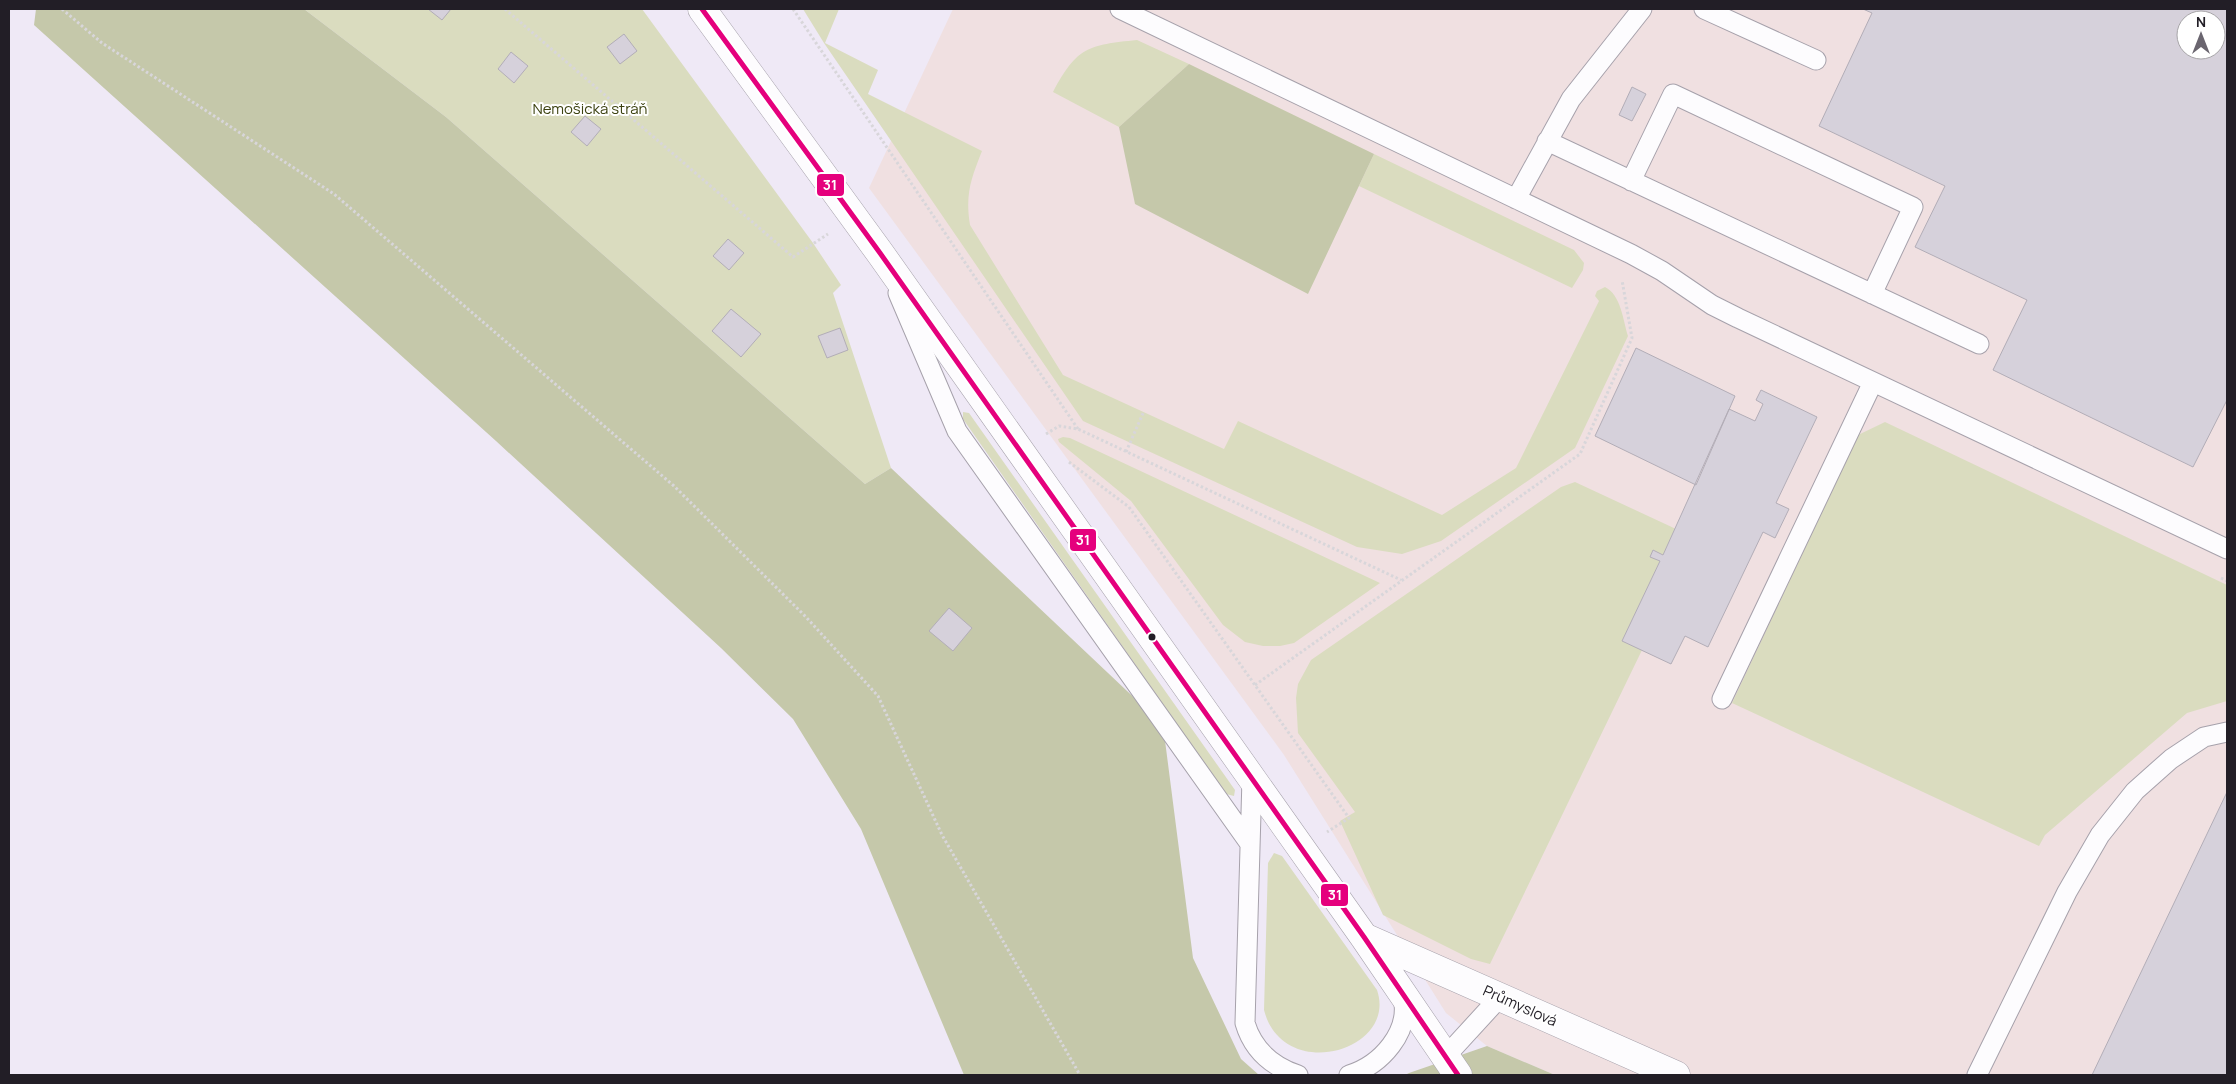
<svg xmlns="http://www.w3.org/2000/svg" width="2236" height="1084" viewBox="0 0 2236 1084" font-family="Manrope,sans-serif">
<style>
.industrial{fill:#f0e0e1;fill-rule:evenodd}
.green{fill:#dadcbf}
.forest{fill:#c5c8aa}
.building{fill:#d6d1db;stroke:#b2adb7;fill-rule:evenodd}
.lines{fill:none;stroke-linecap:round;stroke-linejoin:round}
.lane-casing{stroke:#a6a1ab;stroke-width:21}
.street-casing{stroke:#a6a1ab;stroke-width:29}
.path{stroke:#d8d6da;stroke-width:3;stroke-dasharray:2.5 2.5;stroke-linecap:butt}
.lane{stroke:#fdfcfe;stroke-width:19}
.street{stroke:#fdfcfe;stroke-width:28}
.bus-1-casing{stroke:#fff;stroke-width:9}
.bus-1{stroke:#e5007d;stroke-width:5}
.bus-dot{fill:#221e26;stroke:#fff;stroke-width:2}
.labels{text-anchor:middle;stroke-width:4;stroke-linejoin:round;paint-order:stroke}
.park-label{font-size:15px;fill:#3c4210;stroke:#fff}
.street-label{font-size:15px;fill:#221e26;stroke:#fff}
.line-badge{stroke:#fff;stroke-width:2}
.badge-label{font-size:14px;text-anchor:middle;font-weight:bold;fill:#fff}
</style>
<rect width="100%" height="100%" fill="#efe9f6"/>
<path class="industrial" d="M953,9H2227V1075H1555L1487,1046L1446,1013L1284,755L869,188ZM2186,20H2216V50H2186Z"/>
<path class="green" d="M304,9H642L813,243L841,285L833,293L891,468L865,484L446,117Z
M803,9H839L825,43L878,70L868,94L982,151C971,179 965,194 970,225L1063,375L1224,449L1238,421L1442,515L1516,468L1599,301L1595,296L1597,291L1605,287C1621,295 1623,320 1628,336L1575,448L1441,541L1402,554L1357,547L1083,421L824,43Z
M1137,40L1189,64L1119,127L1053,92C1077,47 1088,45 1137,40Z
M1374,154L1574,250L1584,263L1583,270L1572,288L1359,186Z
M963,412L969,413L1235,790L1234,796L1226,794L963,419Z
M1885,422L2227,585V701L2187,713L2045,835L2039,846L1732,703L1858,435Z
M1063,437L1070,438L1380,583L1294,643L1280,646H1263L1245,642L1223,625L1131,501L1059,442L1058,439Z
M1575,482L1676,529L1663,555L1653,550L1650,557L1660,561L1623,641L1642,650L1490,964L1471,959L1383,915L1340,821L1355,812L1298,733L1296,698L1298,684L1311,660L1561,487Z
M1274,853L1282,856L1377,990C1398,1051 1283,1084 1264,1010L1268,863Z"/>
<path class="forest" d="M36,9H304L446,117L865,484L891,468L1163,725L1193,958L1241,1059L1259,1075H964L861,829L793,719L721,648L496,441L34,25Z
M1189,64L1374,154L1308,294L1135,204L1119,127Z
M1487,1046L1555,1075H1405L1409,1073Z"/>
<path class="building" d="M428,9H451L442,20Z
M1863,9H2227V400L2193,467L1993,370L2027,300L1915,247L1945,186L1819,126L1872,13ZM2186,20H2216V50H2186Z
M624,34L637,51L620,64L607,47Z
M511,52L528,66L514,83L498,69Z
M1632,87L1646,94L1632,121L1619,115Z
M585,116L601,129L587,146L571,132Z
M728,239L744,253L729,270L713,256Z
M731,309L761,334L741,357L712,331Z
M840,328L848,350L827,358L818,336Z
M1636,348L1735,396L1696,485L1595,436Z
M1761,390L1817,417L1776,503L1789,509L1775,538L1763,532L1708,647L1685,636L1671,664L1622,641L1660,561L1650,557L1653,550L1663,555L1729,409L1755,421L1763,404L1756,400Z
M949,608L972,628L953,651L929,631Z
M2227,792V1075H2092Z"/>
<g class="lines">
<g class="lane-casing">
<path id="lane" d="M1120,9L1631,254L1662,271L1712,305L1738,318L2227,549
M1704,9L1816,60
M1547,141L1979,344
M1631,181L1673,94L1913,207L1872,294
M1516,199L1571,99L1642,9
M898,293L957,431L1250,844
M1722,699L1873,382
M1252,778L1245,1023C1253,1050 1271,1066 1298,1075
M1445,1057L1500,997
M1349,1075C1381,1065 1411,1032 1403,997
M1977,1075L2067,892L2100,835L2135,791L2171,759L2204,737L2227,732"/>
</g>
<g class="street-casing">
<path id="street" d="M702,9L880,253L1364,937L1458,1075
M1364,937L1676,1075"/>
</g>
<path class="path" d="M62,9L102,43L334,194L674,486L806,617L878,696L942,835L1080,1075
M505,9L793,257L828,234
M793,9L1078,429
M1046,434L1059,426L1078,429L1401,580
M1126,452L1144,411
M1069,462L1129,507L1349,818L1327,832
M2221,578L2227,581
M1255,685L1580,454L1632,338L1622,280"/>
<use href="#lane" class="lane"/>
<use href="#street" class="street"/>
<g class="bus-1-casing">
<path id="bus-1" d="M702,9L880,253L1364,937L1458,1075"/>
</g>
<use href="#bus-1" class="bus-1"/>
</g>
<circle class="bus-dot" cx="1152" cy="637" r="4.5"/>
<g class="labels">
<g class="park-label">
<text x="590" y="114">Nemošická stráň</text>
</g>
<g class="street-label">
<text transform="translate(1520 1006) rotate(24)" y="5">Průmyslová</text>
</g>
</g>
<g class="line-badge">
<rect x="816" y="173" width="29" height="24" rx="5" fill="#e5007d"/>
<rect x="1069" y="528" width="28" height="24" rx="5" fill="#e5007d"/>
<rect x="1320" y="883" width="29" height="24" rx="5" fill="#e5007d"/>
</g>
<g class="badge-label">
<text x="830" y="190">31</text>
<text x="1083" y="545">31</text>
<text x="1335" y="900">31</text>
</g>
<rect width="2236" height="1084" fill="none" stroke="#221e26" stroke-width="20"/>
<g transform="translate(2201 35)"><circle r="24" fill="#ffffff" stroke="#a7a5a8"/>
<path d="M0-4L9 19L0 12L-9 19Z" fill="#6a656f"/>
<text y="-8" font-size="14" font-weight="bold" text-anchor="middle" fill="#221e26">N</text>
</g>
</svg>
